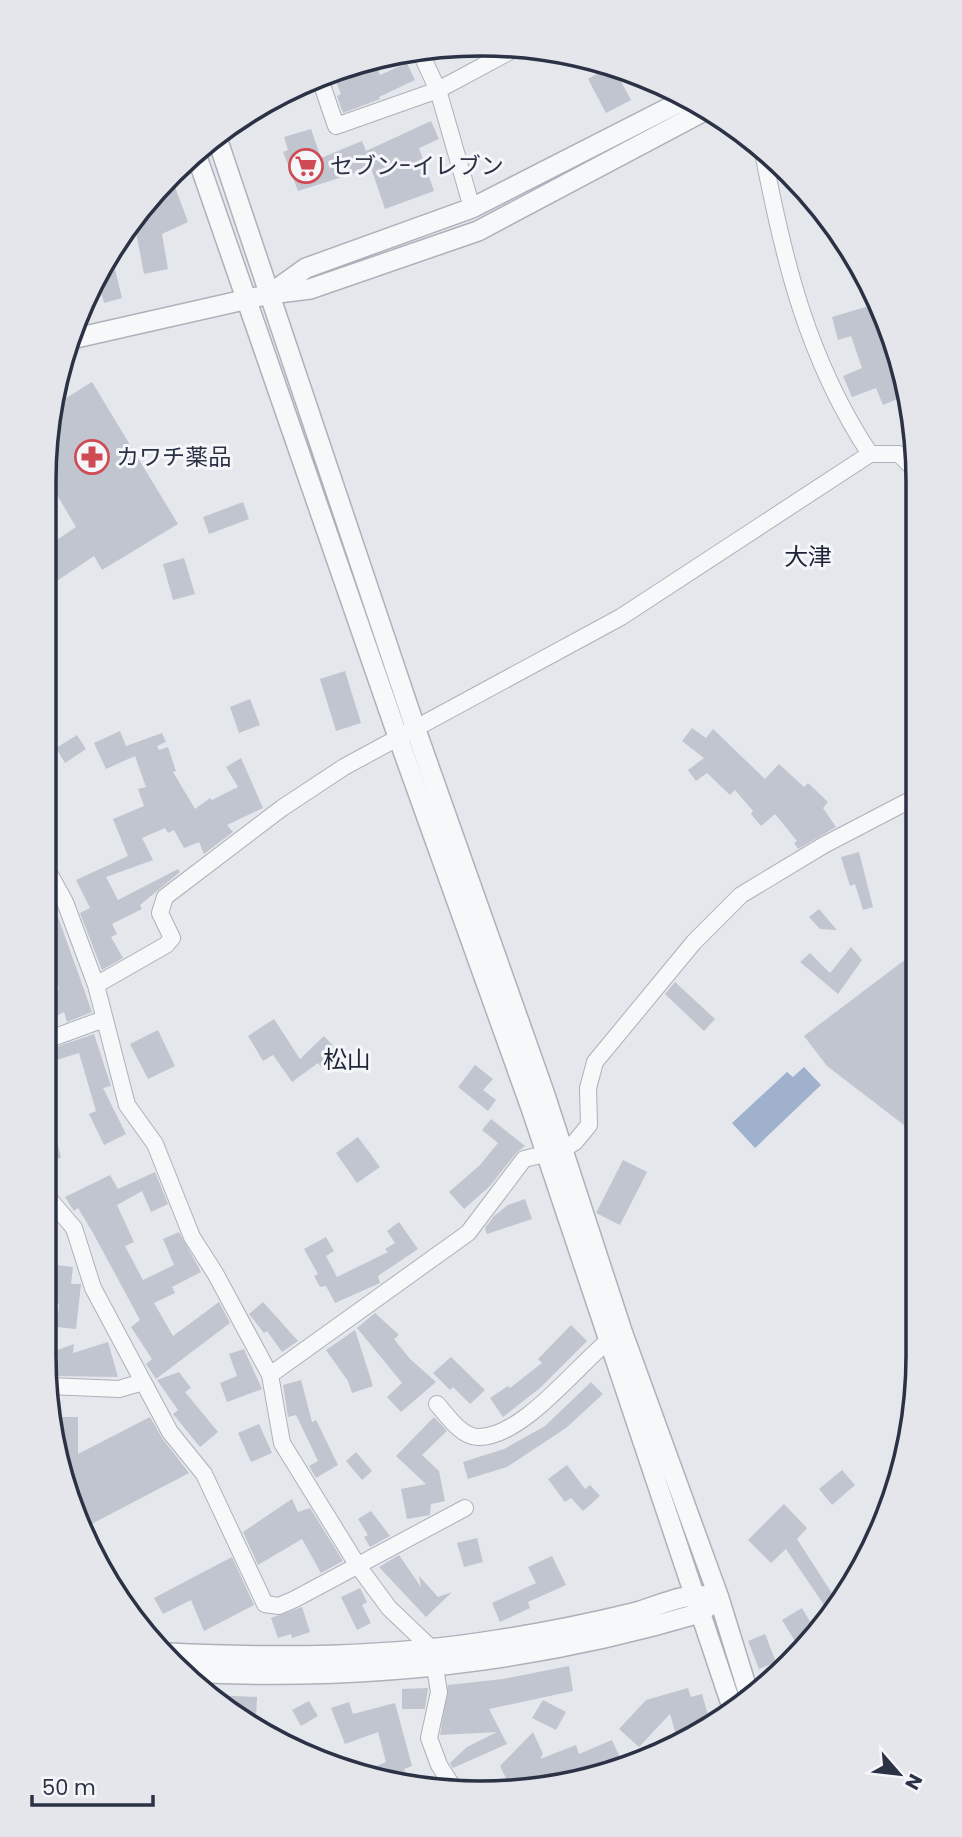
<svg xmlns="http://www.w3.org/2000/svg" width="962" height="1837" viewBox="0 0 962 1837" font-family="Poppins,'Noto Sans JP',sans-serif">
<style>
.water{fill:#9fb1cc}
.building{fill:#c1c5cf}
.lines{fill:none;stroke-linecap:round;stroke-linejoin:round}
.minor-casing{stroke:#acb1ba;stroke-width:18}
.tertiary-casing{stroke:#acb1ba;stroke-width:22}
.minor{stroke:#f7f8fa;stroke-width:16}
.tertiary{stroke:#f7f8fa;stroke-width:19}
.labels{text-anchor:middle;stroke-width:6;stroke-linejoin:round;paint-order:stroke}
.poi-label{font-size:23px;fill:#2b3245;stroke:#f4f6f9;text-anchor:start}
.neighbourhood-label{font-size:24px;fill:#1d2436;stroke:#f4f6f9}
.rim{fill:none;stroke:#2b3245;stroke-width:3.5}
</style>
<rect width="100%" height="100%" fill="#e4e7ec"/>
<path class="water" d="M804,1067L821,1085L755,1148L732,1123L787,1072L793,1077Z"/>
<path class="building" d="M407,63L415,80L379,97L380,99L343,113L337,96L341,94L332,72L341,67L361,64L363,70L376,65L380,75Z
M604,70L617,74L631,100L606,113L588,79Z
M431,121L439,139L419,148L434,191L385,209L371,168L298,191L283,152L288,150L284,137L311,129L321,158L362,141L366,151Z
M172,179L188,222L162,234L168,269L144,274L135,227Z
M106,265H114L122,298L104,303L97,276Z
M879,303L885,313L907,395L883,405L876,388L852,397L843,376L862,368L851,336L838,340L832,317Z
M92,382L178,524L102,570L94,556L45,589V548L76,527L45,475V453L58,403Z
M243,502L249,519L209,534L203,517Z
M184,558L195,594L173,600L163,564Z
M345,671L361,723L336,731L320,679Z
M250,699L260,725L239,733L230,707Z
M692,728L706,738L713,729L765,779L779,764L804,787L808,783L828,802L823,808L836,827L798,849L794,843L797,841L775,814L761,826L751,814L753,811L735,790L730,795L707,773L696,781L688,770L704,758L682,741Z
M120,731L126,746L162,733L166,742L157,746L159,750L168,747L176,771L173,772L195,809L210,798L212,800L238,787L226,767L241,758L263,808L227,825L233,832L204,854L199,842L184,848L174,830L168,833L165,828L142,838L153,860L106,877L118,900L178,869L180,872L140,905L142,909L112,924L117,934L111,937L123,958L102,970L80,913L90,908L76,880L128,856L113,819L144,806L138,789L146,787L135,756L106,769L94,743Z
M77,735L86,749L65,763L56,748Z
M859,852L873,907L863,910L855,884L850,886L841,857Z
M52,900L92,1012L67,1022L64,1012L44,1023V995L59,989L47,956L55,953L44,928V903Z
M819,909L837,930L820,929L809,917Z
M851,947L862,960L838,994L800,962L810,953L830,973Z
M906,959L916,971L917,1135L827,1066L804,1036Z
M675,982L715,1019L704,1031L665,994Z
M274,1019L300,1059L324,1036L338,1051L321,1067L318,1063L292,1082L273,1055L263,1061L248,1036Z
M158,1030L175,1066L148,1079L130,1044Z
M94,1034L111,1086L103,1088L126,1134L104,1145L89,1114L96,1111L79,1053L44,1064V1051Z
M475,1065L493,1079L483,1090L496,1100L488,1111L458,1087Z
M491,1119L525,1146L516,1153L490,1186L464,1209L449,1192L480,1165L498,1143L482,1130Z
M358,1137L380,1167L357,1183L336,1153Z
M57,1141L61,1158L44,1161V1144Z
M623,1160L647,1172L620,1225L596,1213Z
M155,1172L168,1204L151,1212L142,1191L117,1205L134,1242L125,1246L143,1280L174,1265L163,1239L179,1232L199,1268L201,1272L172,1287L175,1293L154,1303L173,1336L219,1302L230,1323L156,1379L146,1364L152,1359L131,1327L140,1320L93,1233L78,1208L74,1211L65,1197L110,1175L118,1189Z
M525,1199L532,1219L487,1234L485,1228L494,1216L508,1205Z
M399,1222L418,1249L378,1276L380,1283L335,1303L326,1286L320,1287L314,1276L318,1274L304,1249L326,1237L334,1251L326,1256L337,1277L388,1252L385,1249L395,1243L387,1231Z
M56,1265L73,1267L71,1284H81L76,1329L57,1327L59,1304L54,1303Z
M263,1302L298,1341L282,1352L267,1331L264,1333L249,1314Z
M375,1313L399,1335L394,1339L410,1359L436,1382L401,1412L387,1397L402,1383L357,1328Z
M571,1325L587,1341L540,1388L503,1417L490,1398L508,1386L510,1388L542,1363L538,1359Z
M355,1330L373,1386L352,1393L348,1381L326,1350Z
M108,1342L118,1377L53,1376L49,1353L74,1344L73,1353Z
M244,1349L262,1389L227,1402L220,1383L237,1376L229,1354Z
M451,1357L485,1390L470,1404L453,1387L450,1390L433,1373Z
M179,1372L191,1388L185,1392L218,1432L200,1447L173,1414L178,1410L157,1380Z
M301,1380L312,1422L316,1420L338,1465L316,1478L309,1466L318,1461L296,1415L288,1417L283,1385Z
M591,1382L603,1394L566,1428L507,1467L468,1479L463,1462L504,1449L545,1426Z
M54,1417H78V1454L150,1417L162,1438L189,1473L84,1528L67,1497L59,1447L60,1433H57Z
M434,1417L447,1431L422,1455L439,1471L445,1501L431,1504L430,1515L407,1519L401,1489L426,1484L396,1456Z
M259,1424L272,1453L251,1462L238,1433Z
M356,1452L372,1471L362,1480L346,1461Z
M567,1465L585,1489L590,1485L600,1496L583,1511L571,1498L565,1502L548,1479Z
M842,1470L855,1485L832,1505L819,1489Z
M292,1499L298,1512L310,1508L343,1561L321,1573L302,1539L258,1565L243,1532Z
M784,1504L807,1528L797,1539L835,1598L824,1605L786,1549L771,1563L748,1540Z
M371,1511L390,1536L370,1547L364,1537L368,1535L358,1519Z
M477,1538L483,1562L464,1567L457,1543Z
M399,1555L421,1587L419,1576L438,1597L452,1592L426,1617L379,1567Z
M552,1556L566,1585L528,1602L530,1608L500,1622L492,1603L536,1583L528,1567Z
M232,1557L254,1605L204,1631L191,1600L163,1614L154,1598Z
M360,1588L367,1602L362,1605L371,1623L357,1630L341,1597Z
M302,1607L310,1632L292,1638L291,1634L278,1638L271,1618Z
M802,1608L815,1630L801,1651L782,1620Z
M765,1634L776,1662L759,1669L748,1641Z
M569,1666L573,1691L489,1709L507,1744L453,1768L450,1763L467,1747L497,1732L440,1735L448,1685L503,1679Z
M428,1688L425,1709H402V1689Z
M688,1688L691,1697L702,1694L710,1722L679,1745L670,1714L639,1747L619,1729L646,1700Z
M211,1695L257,1697L256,1719L236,1717Z
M543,1700L566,1712L556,1730L532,1718Z
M309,1701L318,1716L301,1726L292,1710Z
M349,1702L353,1714L395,1703L412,1766L404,1769L409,1782L368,1778L358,1774L386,1762L378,1732L345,1744L331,1708Z
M533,1732L543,1754L540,1759L576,1745L579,1754L612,1740L622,1762L570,1776L567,1770L530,1787L525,1778L510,1786L500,1766Z"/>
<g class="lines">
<g class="minor-casing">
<path id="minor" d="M422,56L438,90L472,208
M320,79L336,126L438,90L518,47
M762,147C783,258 807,359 870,454
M44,864L65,902L96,985L127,1105L155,1144L192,1237L215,1273L270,1375L282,1443L358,1566L389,1608L432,1649L439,1692L429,1738L439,1765L453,1787
M96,985L166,945L172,938L160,913L165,897L282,808L344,767L621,617L870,454H899L915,470
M44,1041L104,1019
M44,1193L74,1228L93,1288L170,1432L204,1474L265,1604L279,1606L295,1599L465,1508
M44,1292L47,1237L44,1201
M270,1375L468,1233L524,1159L562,1150L575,1142L589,1125L588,1088L595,1062L694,942L741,895L824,845L916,797
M49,1386L119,1389L143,1382
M437,1404C447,1415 461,1437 478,1437C521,1438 575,1368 607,1342"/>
</g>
<g class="tertiary-casing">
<path id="tertiary" d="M217,138L416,730L544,1092L622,1331L719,1598L749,1695
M195,151L398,737L531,1108L732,1707
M271,293L306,268L472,208L688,98
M76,338L270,294L310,289L478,231L706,110
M167,1653C278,1658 387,1658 497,1640C543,1633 588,1624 633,1613C656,1607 683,1593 705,1596
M187,1672C361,1681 533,1663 700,1613L709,1606"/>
</g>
<use href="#minor" class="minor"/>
<use href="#tertiary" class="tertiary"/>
</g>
<defs>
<g id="supermarket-ring" transform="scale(1.75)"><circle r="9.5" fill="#f4f6f9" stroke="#d04a53" stroke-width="1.5"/><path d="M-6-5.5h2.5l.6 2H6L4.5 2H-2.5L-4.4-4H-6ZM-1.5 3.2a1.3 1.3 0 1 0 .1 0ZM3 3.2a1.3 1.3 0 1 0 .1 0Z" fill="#d04a53"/></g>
<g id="pharmacy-ring" transform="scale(1.75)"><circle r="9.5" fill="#f4f6f9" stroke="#d04a53" stroke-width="1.5"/><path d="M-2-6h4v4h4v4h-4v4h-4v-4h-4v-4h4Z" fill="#d04a53"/></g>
</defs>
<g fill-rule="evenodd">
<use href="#supermarket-ring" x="306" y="166"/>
<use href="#pharmacy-ring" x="92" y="457"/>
</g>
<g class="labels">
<g class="poi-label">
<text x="330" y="174">セブン-イレブン</text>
<text x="116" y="465">カワチ薬品</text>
</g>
<g class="neighbourhood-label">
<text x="808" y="565">大津</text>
<text x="347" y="1068">松山</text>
</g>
</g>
<path d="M0 0H962V1837H0ZM481 56H481A425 425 0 0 1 906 481V1356A425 425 0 0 1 481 1781H481A425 425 0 0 1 56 1356V481A425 425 0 0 1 481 56Z" fill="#e4e6eb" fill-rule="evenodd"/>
<path class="rim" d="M481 56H481A425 425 0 0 1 906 481V1356A425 425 0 0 1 481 1781H481A425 425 0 0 1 56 1356V481A425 425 0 0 1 481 56Z"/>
<g transform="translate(899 1774) rotate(118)" stroke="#f4f6f9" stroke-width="5" paint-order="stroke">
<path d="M0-5L12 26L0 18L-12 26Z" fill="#2b3245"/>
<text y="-10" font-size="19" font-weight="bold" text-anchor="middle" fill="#2b3245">N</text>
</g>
<path d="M32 1795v10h121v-10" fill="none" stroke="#2b3245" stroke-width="3.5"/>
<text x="42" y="1795" font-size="21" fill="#2b3245" stroke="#f4f6f9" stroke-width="5" paint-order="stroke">50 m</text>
</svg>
